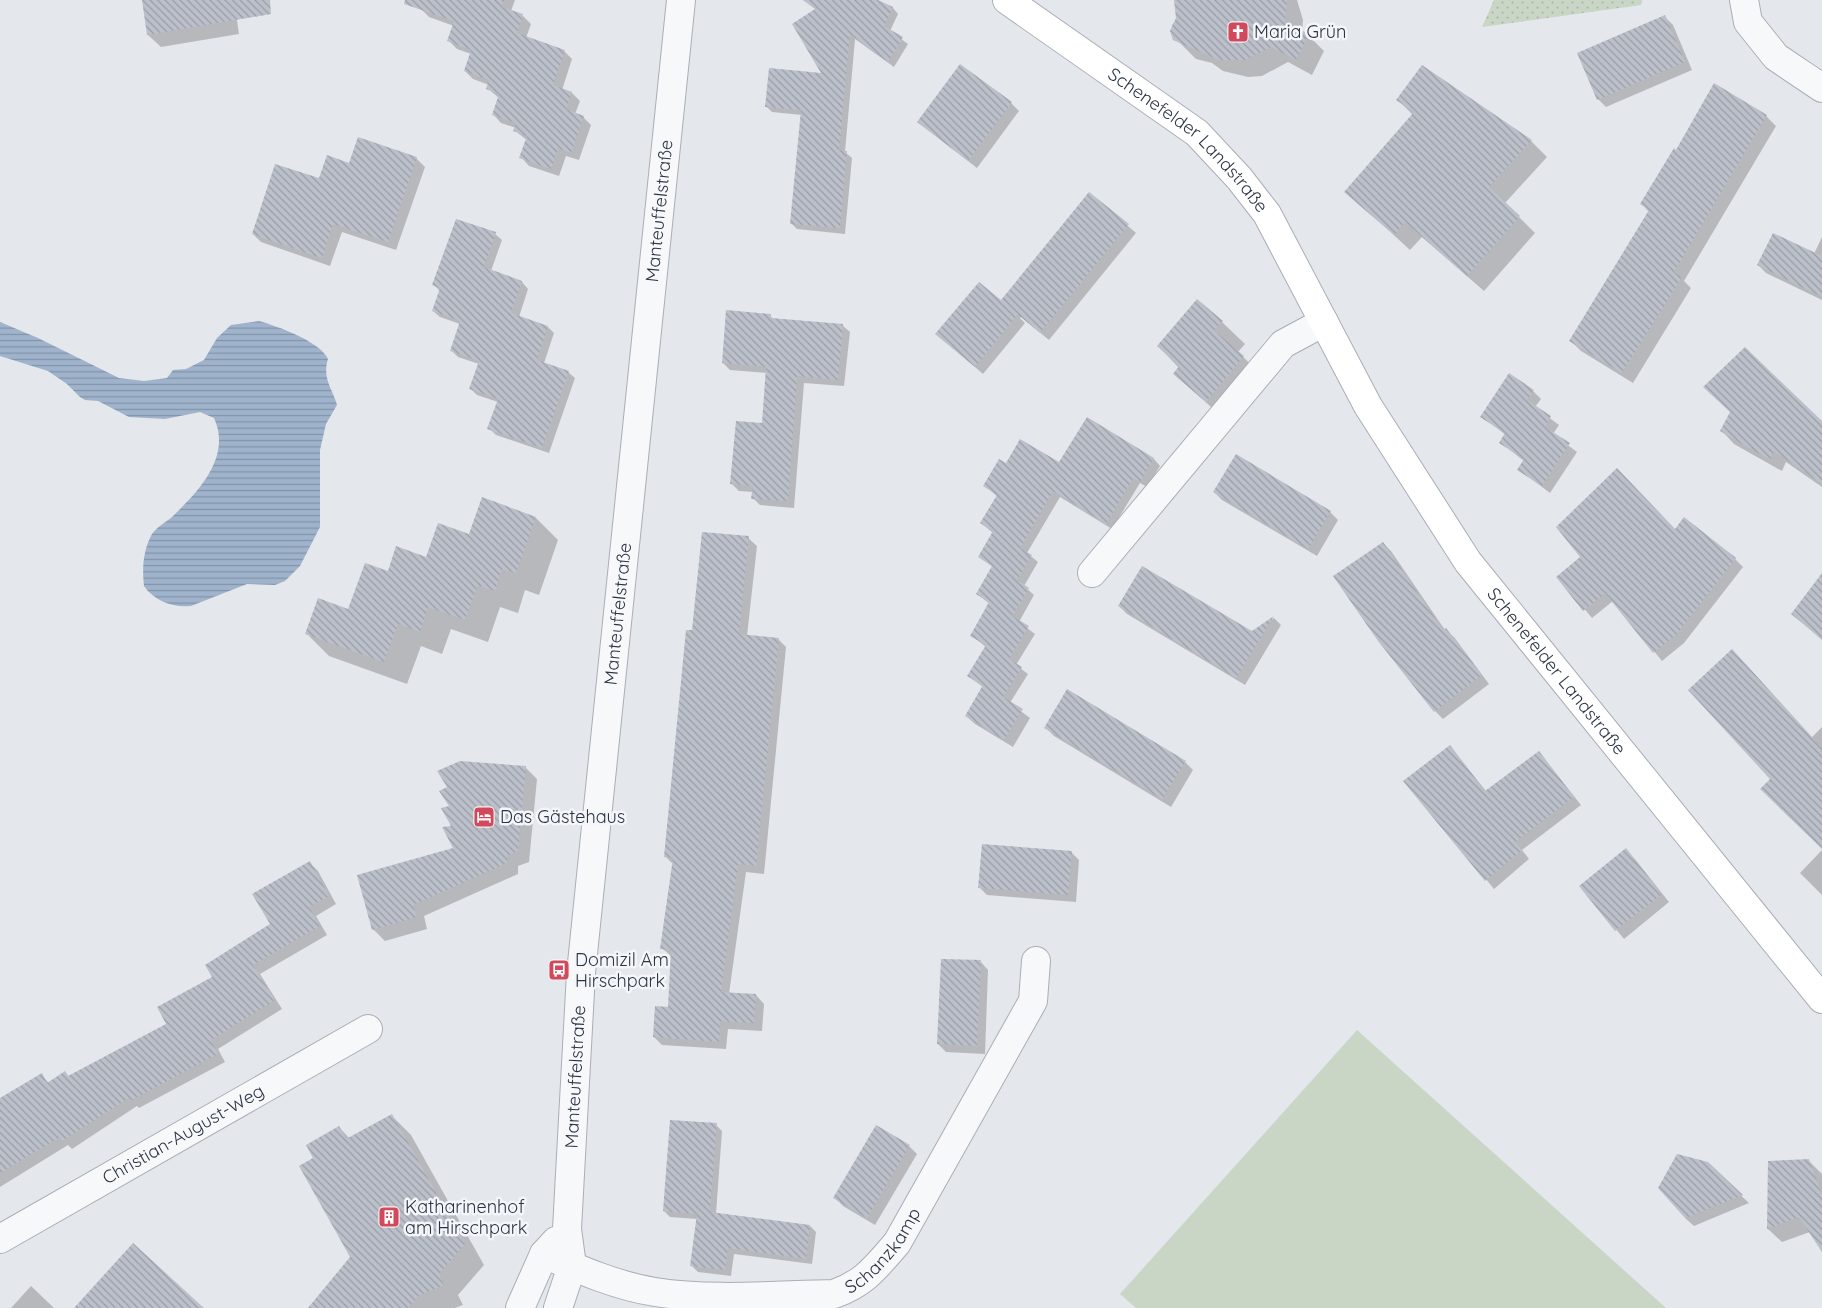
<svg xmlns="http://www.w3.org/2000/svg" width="1822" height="1308" viewBox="0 0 1822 1308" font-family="Quicksand,sans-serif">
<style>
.grass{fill:url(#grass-dots)}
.pitch{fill:#c9d6c5}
.water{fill:url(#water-rules)}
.shadow{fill:#0003}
.building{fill:url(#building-back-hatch)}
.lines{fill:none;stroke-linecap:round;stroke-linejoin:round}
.street-casing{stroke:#a9aeb7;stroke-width:30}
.secondary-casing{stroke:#a9aeb7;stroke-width:30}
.street{stroke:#f7f8fa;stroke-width:28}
.secondary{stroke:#fff;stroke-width:28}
.labels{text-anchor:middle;stroke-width:5;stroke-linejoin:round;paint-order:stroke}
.poi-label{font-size:18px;fill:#2b3445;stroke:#f4f6f9;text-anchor:start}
.street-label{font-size:18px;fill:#2b3445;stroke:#f4f6f9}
</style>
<defs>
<pattern id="grass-dots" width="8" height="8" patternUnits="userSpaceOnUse" patternTransform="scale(1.25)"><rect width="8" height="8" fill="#c9d6c5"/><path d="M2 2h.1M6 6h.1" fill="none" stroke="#adb8ab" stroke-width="1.8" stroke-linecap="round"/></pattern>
<pattern id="water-rules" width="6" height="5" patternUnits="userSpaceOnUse" patternTransform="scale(1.25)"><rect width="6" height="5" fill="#9fb4cc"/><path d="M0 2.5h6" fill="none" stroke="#8293a7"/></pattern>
<pattern id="building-back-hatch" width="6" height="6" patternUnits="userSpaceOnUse" patternTransform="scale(1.25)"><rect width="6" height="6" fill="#bbc0ca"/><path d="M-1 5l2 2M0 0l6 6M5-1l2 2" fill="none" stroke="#989da6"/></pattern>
</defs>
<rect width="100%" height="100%" fill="#e4e7ec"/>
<path class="grass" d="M1494,0H1642L1641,5L1482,27Z"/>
<path class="pitch" d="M1357,1030L1666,1308H1136L1120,1294Z"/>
<path class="water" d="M259,321C277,326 321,342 328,359C322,378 332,388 337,405L326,424L320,450V527L300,566L285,581L275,585L247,584L191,606C174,608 154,601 144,586C142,569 143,550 152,534C157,527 166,522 172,517C198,492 232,457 214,418L200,412L165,419L129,417L98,401L85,400L80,397L67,384L48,371L0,356V322L38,338L119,378L144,381L167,378L173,370L186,369L204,360L217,338L231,325Z"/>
<path class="shadow" d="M143,0H234L239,34L161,47L148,35Z
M424,0H515L511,11L522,15L531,24L526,38L564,51L572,59L562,90L572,93L580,101L575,114L583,117L591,125L579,160L566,156L559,176L529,166L521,157L527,140L515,131L516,128L501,123L493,114L499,98L487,88L489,85L473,79L465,71L471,54L457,49L449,41L454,26L429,17L421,9Z
M831,0H874L893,8L898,14L890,31L908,44L894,67L855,39L845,152L852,158L845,234L797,229L791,223L802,115L772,112L766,106L823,74Z
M1177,0H1297L1303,20L1302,32L1308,35L1324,51L1312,75L1288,62L1262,76L1248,77L1223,71L1212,63L1196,59L1172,35V25L1178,18Z
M1665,17L1673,25L1692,70L1606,107L1598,99Z
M1398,100L1531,141L1547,157L1505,203L1535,233L1484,291L1422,237L1410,250L1346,191L1413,115Z
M1011,103L1019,111L977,168L918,122Z
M1766,116L1776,126L1684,281L1691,288L1633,383L1581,351L1571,341L1649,212L1642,204L1677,151Z
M416,158L425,167L396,250L342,232L330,266L261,242L253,234L320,180L350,164Z
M1090,193L1136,233L1049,340L1021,317L1020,318L1025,323L983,374L937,334L1006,306Z
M495,234L502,240L491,271L522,282L528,289L519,317L548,327L554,333L544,363L568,372L575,378L549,453L496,435L489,428L498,402L477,395L470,388L479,364L458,357L451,350L460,324L440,317L433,311L440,291L434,285Z
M1822,237V300L1766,273L1758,265L1814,254Z
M770,316L774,319L842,325L850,332L844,386L804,383L794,508L760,505L753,498V492L739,491L732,484L763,424L767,373L730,370L723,363Z
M1222,322L1245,344L1238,352L1266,379L1229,423L1174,374L1179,368L1158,346Z
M1533,391L1541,399L1535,407L1559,425L1553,434L1577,452L1550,493L1518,469L1524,461L1501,443L1506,435L1482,417Z
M1731,413L1822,423V487L1786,462L1782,471L1734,444L1722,431Z
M1088,418L1154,459L1160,466L1147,487L1140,483L1112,529L1060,497L1027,553L1038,562L1024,586L1034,595L1019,622L1035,634L1016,665L1028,674L1010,703L1030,718L1013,747L975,724L966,716L983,687L968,676L986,647L971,635L990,604L977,594L993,567L979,557L993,533L981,523L998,497L985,486L1006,464H1059Z
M1214,492L1330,512L1338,520L1317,556L1222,500Z
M483,499L536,518L558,540L539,595L525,590L518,613L500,607L488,642L451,629L442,654L421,646L407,684L329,656L307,634L348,611L389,572L427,558L470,535Z
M748,538L757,546L747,636L778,639L786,647L764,874L746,872L729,994L756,995L764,1004L762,1031L728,1029L726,1049L662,1045L654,1037L669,1009L672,957L662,948L673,864L666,857L693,632Z
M1383,543L1391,551L1445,630L1454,637L1489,684L1443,719L1435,711Z
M1735,559L1743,567L1684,643L1662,661L1613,601L1592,618L1558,577Z
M1822,575V640L1792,614Z
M1119,606L1252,633L1274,618L1281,625L1245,685L1127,614Z
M1822,727V848L1812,737Z
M1046,728L1185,762L1193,770L1171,807L1054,736Z
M1450,746L1486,791L1539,752L1581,805L1522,850L1529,859L1494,889L1405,781Z
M526,768L537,779L529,862L518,866V874L424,916L427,929L385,941L373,929L455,849L452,807Z
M1822,850V895L1800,873Z
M1071,852L1079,860L1076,902L987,895L979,887Z
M1634,858L1669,902L1624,939L1580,886Z
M310,863L318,871L336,904L316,916L327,935L260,974L282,1009L218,1049L225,1062L139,1108L137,1106L72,1149L68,1145L0,1187V1099L41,1075L49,1083L65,1072L69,1077L167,1024L271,924Z
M980,961L988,970L985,1054L946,1052L938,1044Z
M391,1115L411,1135L484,1265L458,1295L463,1305L455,1308H310L352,1257L315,1158L339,1127L350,1139Z
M716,1125L722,1131L716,1214L810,1226L816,1232L812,1264L734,1254L731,1276L698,1272L692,1266L697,1219L670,1217L664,1211Z
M909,1146L917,1154L875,1225L843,1206L835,1198Z
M1809,1161L1822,1174V1250L1810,1232L1782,1242L1768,1229L1770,1162Z
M1707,1164L1749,1203L1694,1226L1685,1218Z
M31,1286L54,1308H11Z"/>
<path class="building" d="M142,0H270L271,14L147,35Z
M405,0H504L502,7L523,14L517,33L565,50L553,85L572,92L566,109L584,116L571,153L558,148L551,169L519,158L527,136L513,131L516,123L492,115L499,94L486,89L489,80L464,71L471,50L447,41L454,21L404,4Z
M803,0H878L893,7L884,26L903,37L888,62L850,34L839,150L847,151L840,228L790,224L801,110L765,107L769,68L821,73L792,24L815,9Z
M1174,0H1287L1285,22L1309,34L1296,60L1271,47L1245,60H1219L1173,40L1170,31L1176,18Z
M1665,15L1685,62L1597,100L1577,53Z
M960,64L1012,102L968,161L917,122Z
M1422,65L1532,140L1489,187L1520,216L1467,276L1405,222L1394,235L1344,192L1414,112L1396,100Z
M1714,83L1767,115L1674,272L1682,277L1622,373L1569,341L1649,210L1640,204L1674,148L1676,150Z
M358,137L417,157L388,242L333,224L322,258L252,234L275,164L319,178L327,155L349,163Z
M1089,192L1129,224L1040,333L1001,300Z
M456,219L496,232L484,267L522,281L511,313L548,326L537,360L569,371L542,448L487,429L498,399L469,389L479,361L450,351L460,321L432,311L440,288L432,285Z
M1773,233L1822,256V297L1757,265Z
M979,282L1018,314L975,367L935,334Z
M1197,299L1223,321L1214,330L1244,356L1206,402L1173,374L1179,366L1157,346Z
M726,310L771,314V318L843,324L838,380L797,376L788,501L751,499L753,486L730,484L736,421L762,423L766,367L722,363Z
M1745,347L1822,421V484L1774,451L1770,460L1720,431L1730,412L1703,387Z
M1509,373L1534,390L1527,400L1551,416L1545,427L1570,443L1542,486L1517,470L1524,459L1499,443L1505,433L1480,417Z
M1087,417L1154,458L1140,482L1133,478L1106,524L1053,491L1020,548L1032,555L1017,580L1029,588L1012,616L1029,626L1009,659L1022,667L1003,697L967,676L986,645L970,636L989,602L976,594L992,566L978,557L993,531L980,523L997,495L983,486L999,459L1006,463L1020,439L1059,462Z
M1236,454L1331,511L1308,549L1213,492Z
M1617,468L1675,529L1684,517L1736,558L1676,635L1653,653L1605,593L1583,611L1556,577L1580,557L1556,527Z
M482,497L536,517L516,573L502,569L495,591L478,585L465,620L428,607L420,632L398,624L384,662L305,634L318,598L348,609L365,563L388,571L396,546L426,557L438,523L469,534Z
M702,532L749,536L739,634L779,638L756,866L738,864L721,992L756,994L754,1023L720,1021L719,1042L653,1037L655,1006L668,1007L671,950L660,949L673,858L664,857L686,630H692Z
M1383,542L1443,630L1446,628L1482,675L1434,712L1378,641L1333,576Z
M1142,566L1252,631L1274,616L1236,678L1118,606Z
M1822,573V639L1791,614Z
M1732,649L1822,748V849L1760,789L1770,779L1688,690Z
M983,685L1023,709L1004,740L965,716Z
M1067,689L1186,761L1162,799L1044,728Z
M1450,745L1485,791L1539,751L1574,797L1515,842L1522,850L1485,881L1403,781Z
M460,761L526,766L518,851L508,855L507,863L413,905L417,917L372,930L357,875L453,848L442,827L451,826L441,808L449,806L439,791L447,787L437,771Z
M982,844L1072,851L1068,895L978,888Z
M1626,848L1662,894L1615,931L1579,886Z
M310,861L329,896L309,907L320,926L253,965L275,1000L211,1040L218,1054L130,1101L129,1098L62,1141L60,1137L0,1173V1098L42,1073L47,1083L65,1071L68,1076L166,1024L157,1007L212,977L205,965L270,924L252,894Z
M941,959L981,960L977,1046L937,1044Z
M392,1114L465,1244L439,1274L444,1285L420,1295L408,1308H308L350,1257L299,1166L313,1158L306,1145L339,1126L346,1139Z
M670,1120L717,1123L710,1212L810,1225L806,1259L728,1248L725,1270L690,1266L697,1214L663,1211Z
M876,1125L910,1145L867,1218L833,1198Z
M1677,1154L1708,1162L1743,1195L1685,1218L1658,1188Z
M1809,1159L1822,1195V1252L1799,1217L1767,1229L1768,1161Z
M133,1243L204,1308H74Z"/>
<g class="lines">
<g class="street-casing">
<g id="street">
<path d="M1744,0L1748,22L1776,57L1822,88"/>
<path d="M1092,573L1283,344L1324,322"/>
<path id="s1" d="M0,1239L368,1029"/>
<path id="s2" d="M544,1254C580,1270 617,1286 655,1292C712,1301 776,1295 834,1294C865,1283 876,1267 897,1243L1033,1001L1036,961"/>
<path d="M520,1308L544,1254L556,1241"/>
<path id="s3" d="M558,1308L572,1266L567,1229L581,973L681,0"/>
</g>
</g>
<g class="secondary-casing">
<g id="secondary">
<path id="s4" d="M1007,0L1197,133L1239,178L1267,214L1368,406L1468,562L1822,999"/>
</g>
</g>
<use href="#street" class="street"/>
<use href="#secondary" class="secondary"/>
</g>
<defs>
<g id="church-square" transform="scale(1.125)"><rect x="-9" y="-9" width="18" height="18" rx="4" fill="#d1495b" stroke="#f4f6f9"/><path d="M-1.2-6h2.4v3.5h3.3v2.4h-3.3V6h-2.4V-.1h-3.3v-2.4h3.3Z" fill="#fff"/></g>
<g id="hotel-square" transform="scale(1.125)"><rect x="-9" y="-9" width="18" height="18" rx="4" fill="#d1495b" stroke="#f4f6f9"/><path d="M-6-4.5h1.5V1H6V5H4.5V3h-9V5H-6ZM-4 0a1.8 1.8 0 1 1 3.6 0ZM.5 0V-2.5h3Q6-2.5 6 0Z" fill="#fff"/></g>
<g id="bus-square" transform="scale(1.125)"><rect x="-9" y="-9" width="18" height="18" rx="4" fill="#d1495b" stroke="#f4f6f9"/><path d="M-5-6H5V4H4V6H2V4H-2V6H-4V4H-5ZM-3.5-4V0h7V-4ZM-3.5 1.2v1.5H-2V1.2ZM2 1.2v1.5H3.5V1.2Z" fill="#fff"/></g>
<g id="building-square" transform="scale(1.125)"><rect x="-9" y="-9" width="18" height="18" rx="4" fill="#d1495b" stroke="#f4f6f9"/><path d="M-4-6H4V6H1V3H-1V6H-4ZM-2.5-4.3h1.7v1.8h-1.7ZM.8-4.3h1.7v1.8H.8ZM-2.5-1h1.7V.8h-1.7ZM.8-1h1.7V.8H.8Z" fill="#fff"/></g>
</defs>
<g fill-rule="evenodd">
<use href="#church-square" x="1238" y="32"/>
<use href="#hotel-square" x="484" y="817"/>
<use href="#bus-square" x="559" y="970"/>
<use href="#building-square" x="389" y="1217"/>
</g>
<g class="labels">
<g class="poi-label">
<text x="1254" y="38">Maria Grün</text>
<text x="500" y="823">Das Gästehaus</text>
<text x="575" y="966">Domizil Am<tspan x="575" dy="21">Hirschpark</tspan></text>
<text x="405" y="1213">Katharinenhof<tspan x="405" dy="21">am Hirschpark</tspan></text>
</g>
<g class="street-label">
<text dy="6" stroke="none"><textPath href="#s4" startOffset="230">Schenefelder Landstraße</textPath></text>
<text dy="6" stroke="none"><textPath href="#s3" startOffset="1104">Manteuffelstraße</textPath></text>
<text dy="6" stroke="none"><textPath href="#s3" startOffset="699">Manteuffelstraße</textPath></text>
<text dy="6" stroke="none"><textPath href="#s4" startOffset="882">Schenefelder Landstraße</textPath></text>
<text dy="6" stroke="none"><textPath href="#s3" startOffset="234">Manteuffelstraße</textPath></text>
<text dy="6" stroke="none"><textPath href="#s1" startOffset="211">Christian-August-Weg</textPath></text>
<text dy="6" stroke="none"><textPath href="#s2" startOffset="364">Schanzkamp</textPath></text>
</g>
</g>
</svg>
